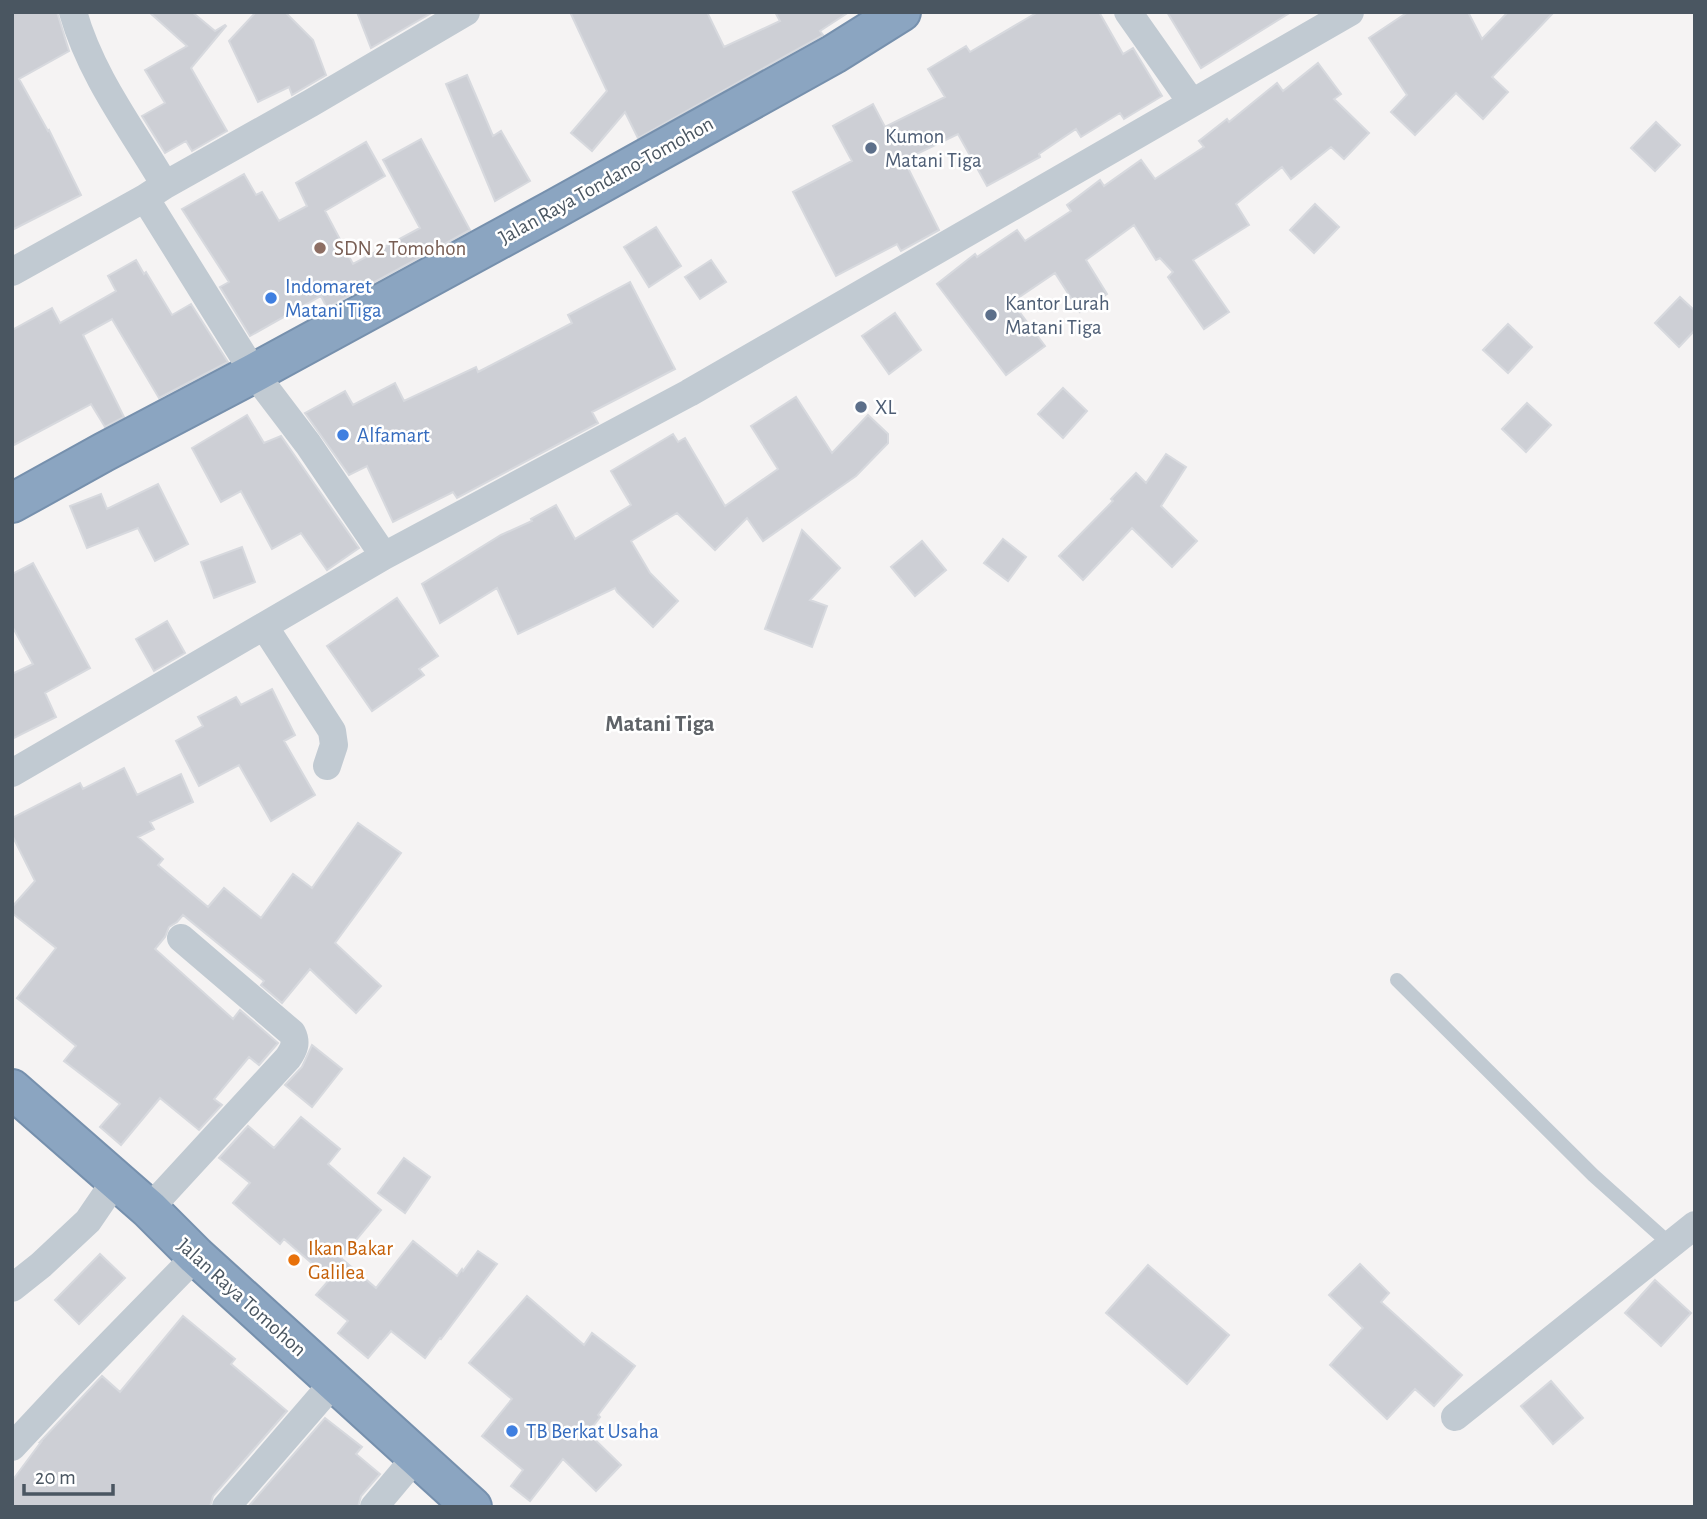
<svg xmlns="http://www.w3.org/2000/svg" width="1707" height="1519" viewBox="0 0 1707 1519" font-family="'Alegreya Sans',sans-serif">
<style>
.building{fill:#cdcfd5;stroke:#d7d9de;stroke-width:2}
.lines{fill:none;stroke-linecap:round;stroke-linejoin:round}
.highway-casing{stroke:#7690ad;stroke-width:42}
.lane{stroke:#c1cad2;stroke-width:14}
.street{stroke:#c1cad2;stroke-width:28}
.highway{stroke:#8ba5c1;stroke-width:38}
.service-dot{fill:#5c6f8a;stroke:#fff;stroke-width:2.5}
.education-dot{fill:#8d6e63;stroke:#fff;stroke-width:2.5}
.shop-dot{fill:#3f7fe0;stroke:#fff;stroke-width:2.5}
.food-dot{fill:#e8710a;stroke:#fff;stroke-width:2.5}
.labels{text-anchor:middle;stroke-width:5;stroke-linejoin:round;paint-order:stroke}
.service-label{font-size:21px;fill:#4e5e75;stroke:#fff;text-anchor:start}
.street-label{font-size:21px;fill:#4a5661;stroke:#fff}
.education-label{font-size:21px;fill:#785e54;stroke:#fff;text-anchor:start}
.shop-label{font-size:21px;fill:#366cbe;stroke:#fff;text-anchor:start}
.food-label{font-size:21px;fill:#c56008;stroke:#fff;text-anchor:start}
.neighbourhood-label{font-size:23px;font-weight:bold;fill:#5f6368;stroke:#fff}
</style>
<rect width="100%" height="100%" fill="#f5f3f3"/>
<path class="building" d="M12,12H57L69,51L19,79L48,131L49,130L81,195L12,230Z
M149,12H192L215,31L225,25L226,26L191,68L227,131L192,151L186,141L165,153L142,116L165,103L145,70L187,46Z
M256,12H285L313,40L326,75L292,95L289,87L258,102L229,41Z
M357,12H433L371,48Z
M570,12H707L724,47L780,21L775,12H849L820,31L823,35L638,138L625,112L592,151L571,133L607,91Z
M1038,12H1099L1123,54L1133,48L1162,96L1124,119L1120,113L1081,137L1076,129L1039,154L1040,157L987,186L958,134L904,160L939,230L901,251L897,244L836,276L793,192L852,161L833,126L873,104L885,127L945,97L928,69L966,46L970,52Z
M1167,12H1291L1201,68Z
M1408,12H1468L1482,39L1508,12H1554L1492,77L1508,92L1483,119L1456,93L1415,135L1391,112L1407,95L1369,38Z
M1318,63L1341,94L1334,99L1369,133L1344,159L1331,147L1291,179L1282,167L1236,204L1249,225L1193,260L1229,312L1204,329L1168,277L1173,272L1160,258L1156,260L1134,225L1086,260L1107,294L1080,312L1055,273L1012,302L1045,346L1006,375L937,284L975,254L977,257L1017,230L1025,241L1071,211L1067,205L1100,180L1104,186L1141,160L1155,179L1204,147L1199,141L1227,119L1229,122L1277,83L1283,91Z
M467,75L493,136L501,131L530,181L495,201L446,84Z
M1656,122L1680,145L1655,171L1631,148Z
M421,139L470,230L327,308L321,296L250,336L220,287L229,282L182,209L244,174L256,195L262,192L279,221L307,206L296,183L366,142L385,176L325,211L353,264L420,228L383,160Z
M1315,204L1339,227L1314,253L1290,230Z
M656,227L681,266L649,287L624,247Z
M136,260L144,274L146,272L172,315L191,304L228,362L159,398L112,319L83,335L124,417L105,427L91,404L12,446V330L52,308L60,323L116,291L108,276Z
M711,260L726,282L700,299L685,277Z
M630,282L675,369L592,412L598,423L457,498L453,492L393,522L367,466L349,475L305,413L345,391L353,405L395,383L404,401L476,367L478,372L572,323L568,315Z
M1680,297L1695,311V330L1679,347L1655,323Z
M895,313L921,350L889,374L862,336Z
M1508,324L1532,347L1508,373L1483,350Z
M1063,388L1087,411L1063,438L1038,414Z
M796,397L832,453L868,415L888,434V443L856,476L763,541L747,518L715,550L677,513L631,541L650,573L678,601L653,627L617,592L615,588L518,634L497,588L440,623L422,584L501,535L532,521L531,519L556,505L575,539L631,505L611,471L673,434L678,442L685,438L725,506L778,469L751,426Z
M1527,403L1551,425L1526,452L1502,429Z
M247,415L264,443L281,436L359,548L327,570L301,533L272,549L241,491L221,502L192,448Z
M1166,454L1186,467L1161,506L1197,541L1172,567L1132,528L1083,580L1059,556L1113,501L1111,499L1136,473L1146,483Z
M158,484L188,544L155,561L138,528L87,548L70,506L101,494L107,509Z
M802,530L840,568L810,600L827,606L812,647L765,629Z
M1003,539L1026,557L1008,581L984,563Z
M922,541L946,570L915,596L891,567Z
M242,547L255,582L214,598L201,562Z
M33,563L90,668L45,693L56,717L12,739V674L33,664L12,626V574Z
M397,598L438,656L419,669L424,675L372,711L327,646Z
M167,621L185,653L154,671L136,639Z
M272,689L295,735L284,741L315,795L271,821L239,765L199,786L176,741L203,726L198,717L236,697L241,705Z
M124,768L137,795L181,774L193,802L150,822L154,829L138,837L163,859L158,865L208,907L224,888L261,918L293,874L312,888L358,823L401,853L335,943L381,986L356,1013L310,969L282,1003L261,985L264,981L183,915L177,922L169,927L165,937L155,949L233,1019L240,1010L278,1043L259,1065L249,1057L214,1099L222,1105L199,1130L160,1098L121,1145L100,1127L120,1104L64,1061L76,1046L17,998L56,948L12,913V907L35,881L12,835V818L80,783L83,789Z
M312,1045L342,1069L312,1107L285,1085L302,1067Z
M301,1117L340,1149L328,1164L381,1210L341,1258L376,1288L413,1241L457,1276L462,1269L463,1271L478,1251L497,1264L441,1339L440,1338L425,1358L391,1331L368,1358L338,1333L348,1321L316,1295L330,1279L284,1239L280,1244L233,1203L250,1183L219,1158L248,1126L274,1148Z
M404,1158L430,1177L405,1213L378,1193Z
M100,1254L125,1278L79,1324L55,1300Z
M1360,1264L1389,1293L1381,1302L1462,1375L1434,1406L1415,1389L1387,1419L1330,1365L1363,1328L1329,1295Z
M1148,1265L1229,1335L1187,1384L1106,1313Z
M1655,1280L1691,1313L1661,1346L1625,1313Z
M527,1296L584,1345L592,1333L635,1366L598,1415L600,1417L588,1433L621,1465L596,1491L563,1459L530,1501L511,1486L523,1470L482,1436L512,1399L469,1363Z
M183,1316L235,1359L231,1364L287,1411L213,1496L210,1507H12V1481L41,1442H40L102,1376L120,1392Z
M1551,1381L1583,1418L1553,1444L1521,1406Z
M325,1418L362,1447L356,1454L380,1474L361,1496L358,1507H248Z"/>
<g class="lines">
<g class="highway-casing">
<path id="highway" d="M12,503L104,452L254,373L553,210L834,54L901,12
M12,1089L149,1209L196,1256L472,1507"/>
</g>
<path class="lane" d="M1397,980L1593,1175L1670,1244"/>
<path class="street" d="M73,12C91,76 132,129 165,185
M1128,12L1192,103
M145,198L254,373L308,444L384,556
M12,272L145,198L165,185L311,103L466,12
M264,626L332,731L334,745L327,766
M12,773L384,556L689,393L1350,12
M149,1209L288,1058C294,1049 297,1043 292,1033L181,938
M12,1288L41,1265L88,1221L116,1180
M1455,1417L1695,1225
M12,1447L69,1386L196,1256
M226,1507L335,1381
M374,1507L416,1457"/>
<use href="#highway" class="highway"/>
</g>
<g class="service-dot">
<circle cx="871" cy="148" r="7"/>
<circle cx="991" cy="315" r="7"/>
<circle cx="861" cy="407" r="7"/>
</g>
<circle class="education-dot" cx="320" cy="248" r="7"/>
<g class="shop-dot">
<circle cx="271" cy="298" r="7"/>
<circle cx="343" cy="435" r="7"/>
<circle cx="512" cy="1431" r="7"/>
</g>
<circle class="food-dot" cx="294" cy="1260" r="7"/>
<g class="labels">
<g class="service-label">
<text x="885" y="143">Kumon<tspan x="885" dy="24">Matani Tiga</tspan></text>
<text x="1005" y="310">Kantor Lurah<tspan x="1005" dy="24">Matani Tiga</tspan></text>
<text x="875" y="414">XL</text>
</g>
<g class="street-label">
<text transform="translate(606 180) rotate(-29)" y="7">Jalan Raya Tondano-Tomohon</text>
<text transform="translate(242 1297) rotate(42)" y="7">Jalan Raya Tomohon</text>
</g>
<g class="education-label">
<text x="334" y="255">SDN 2 Tomohon</text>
</g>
<g class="shop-label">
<text x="285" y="293">Indomaret<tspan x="285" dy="24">Matani Tiga</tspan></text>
<text x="357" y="442">Alfamart</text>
<text x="526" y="1438">TB Berkat Usaha</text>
</g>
<g class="food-label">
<text x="308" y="1255">Ikan Bakar<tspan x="308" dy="24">Galilea</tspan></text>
</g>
<g class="neighbourhood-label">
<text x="660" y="731">Matani Tiga</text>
</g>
</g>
<rect width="1707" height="1519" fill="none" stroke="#4a5661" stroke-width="28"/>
<path d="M24 1484v10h89v-10" fill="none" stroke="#4a5661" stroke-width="3.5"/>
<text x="35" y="1484" font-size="21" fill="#4a5661" stroke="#ffffff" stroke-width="5" paint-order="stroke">20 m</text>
</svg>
